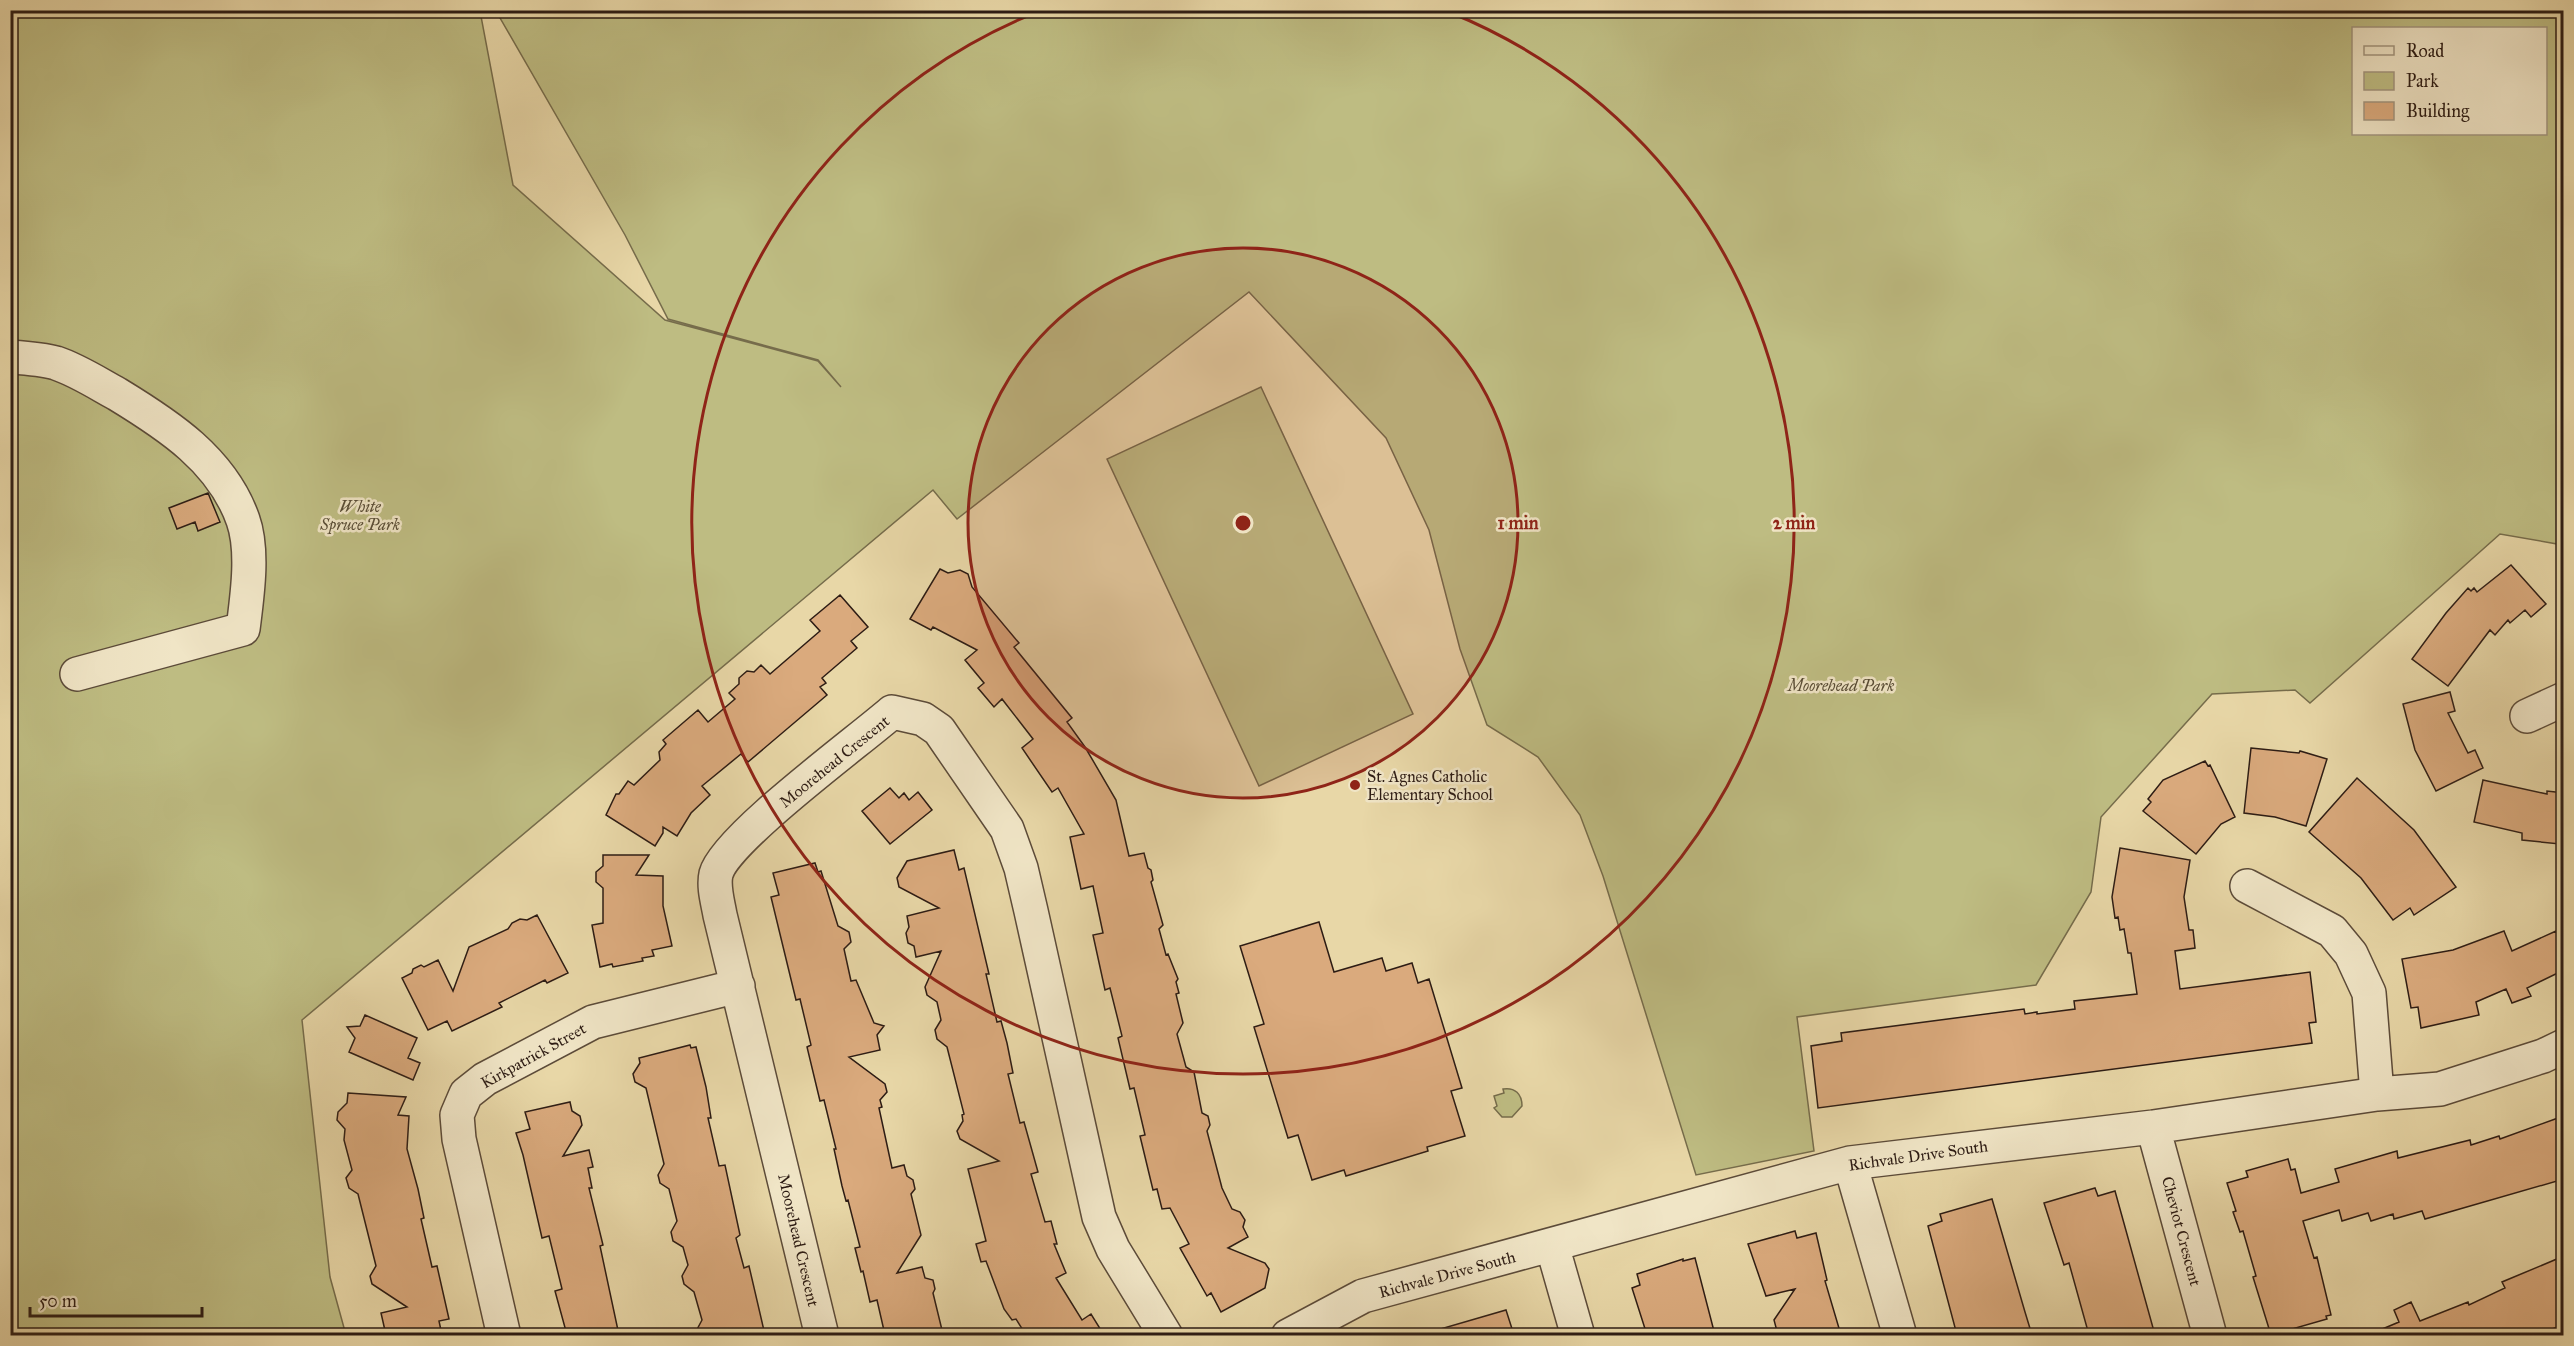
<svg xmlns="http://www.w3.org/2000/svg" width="2574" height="1346" viewBox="0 0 2574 1346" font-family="'IM FELL Great Primer',serif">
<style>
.green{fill:#bebc82;stroke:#766c4b;stroke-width:1.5;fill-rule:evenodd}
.building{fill:#daaa7d;stroke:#2d1c14;stroke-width:1.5}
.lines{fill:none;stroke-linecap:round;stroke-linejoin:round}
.minor-casing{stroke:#5c4b39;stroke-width:36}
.minor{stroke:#f0e5c6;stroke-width:33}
.ring{fill:none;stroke:#8f2418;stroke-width:3}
.poi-dot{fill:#8f2418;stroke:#f0e5c6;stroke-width:2}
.labels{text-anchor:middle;stroke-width:5;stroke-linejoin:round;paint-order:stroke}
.park-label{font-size:16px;font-style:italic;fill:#584c35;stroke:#f0e5c6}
.street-label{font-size:16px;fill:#2d1c14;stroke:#f0e5c6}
.poi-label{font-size:16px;fill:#2d1c14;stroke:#f0e5c6;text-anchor:start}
.centre{fill:#8f2418;stroke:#f0e5c6;stroke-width:3}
.ring-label{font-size:18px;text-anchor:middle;font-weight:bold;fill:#8f2418;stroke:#f0e5c6;stroke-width:5;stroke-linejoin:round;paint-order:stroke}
</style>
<rect width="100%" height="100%" fill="#e8d7a7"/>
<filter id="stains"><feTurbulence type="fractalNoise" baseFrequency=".00333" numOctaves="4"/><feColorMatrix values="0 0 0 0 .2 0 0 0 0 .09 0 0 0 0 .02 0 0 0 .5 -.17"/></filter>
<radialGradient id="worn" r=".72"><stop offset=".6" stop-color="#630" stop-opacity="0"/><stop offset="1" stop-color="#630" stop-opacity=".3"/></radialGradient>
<path class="green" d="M10,11H480L513,185L665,320L818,361L841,387L818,360L668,319L625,235L496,11H2563V545L2500,534L2310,703L2295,690L2212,694L2101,817L2091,892L2036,985L1797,1017L1814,1151L1696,1175L1603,876L1580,815L1538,757L1487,725L1460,649L1429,530L1386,438L1249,292L957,519L933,490L302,1020L330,1277L346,1335H11ZM2354,28H2546V134H2354Z
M1261,387L1413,714L1259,786L1107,459Z
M1503,1089C1515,1087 1522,1094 1522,1106L1512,1117H1502L1494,1108L1497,1106L1494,1096L1504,1093Z"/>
<path class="building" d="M208,493L220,522L198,531L195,522L177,529L169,508Z
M2511,565L2546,604L2531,617L2525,610L2510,623L2508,620L2495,635L2490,630L2448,686L2412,659L2446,613L2468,588L2471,591L2474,588L2477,592Z
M940,569L948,573L960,570L968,574L972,587L1019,643L1014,647L1072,718L1067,722L1085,747L1116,800L1129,856L1144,853L1148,868L1151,870L1153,880L1151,882L1163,925L1159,929L1166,955L1168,954L1178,979L1176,982L1179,993L1176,994L1183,1023L1177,1034L1186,1067L1194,1072L1202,1113L1208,1116L1210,1125L1207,1131L1222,1188L1232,1209L1240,1212L1245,1220L1243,1227L1248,1237L1228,1248L1265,1263L1269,1269L1265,1288L1221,1312L1211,1293L1207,1296L1180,1248L1189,1244L1170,1208L1162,1209L1157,1189L1153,1190L1140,1136L1145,1135L1134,1088L1130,1089L1118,1038L1122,1036L1110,988L1105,990L1093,935L1103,933L1093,886L1081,889L1070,837L1084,834L1058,788L1052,792L1022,748L1033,739L1002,699L994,707L978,688L984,683L965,660L977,650L933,627L931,630L910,619Z
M840,595L868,627L851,641L857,648L822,678L826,683L820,687L827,695L748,762L741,754L702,786L710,795L691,813L677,836L663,827V833L655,846L606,815L616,794H619L628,781L634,785L660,760L659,752L666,744L663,740L698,710L708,722L735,699L729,693L739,684V678L747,671L754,672L761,665L770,674L820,631L810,620Z
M2450,692L2455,711L2448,713L2468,753L2475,750L2483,768L2436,791L2415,750L2403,704Z
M2251,748L2299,753L2300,751L2327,759L2306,826L2275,817L2244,813Z
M2205,761L2208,766L2210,765L2235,817L2221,824L2196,854L2143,811L2151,802L2148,799L2163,780Z
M2357,778L2414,830L2456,887L2414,915L2410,908L2393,920L2361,878L2309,832Z
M2483,780L2547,794V791L2564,793L2560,844L2522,840V833L2474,822Z
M890,788L899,798L904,793L909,800L918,792L932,810L890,844L862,811Z
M2120,848L2190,860L2184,897L2189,930H2193L2195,948L2175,951L2180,989L2310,972L2316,1022L2309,1023L2312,1043L1818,1108L1811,1046L1842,1041L1841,1033L2024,1009L2025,1014L2037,1012V1014L2075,1009L2074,1001L2137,994L2131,953H2128L2124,929L2120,930L2118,917L2115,918L2112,897Z
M954,850L959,870L964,868L989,974H986L997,1022L1001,1021L1007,1043L1013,1073L1008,1074L1020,1123L1024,1122L1038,1172L1031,1174L1045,1222L1051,1221L1057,1244H1054L1066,1273L1056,1278L1082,1320L1091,1314L1104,1335H1026L1016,1319L1012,1320L1004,1309L986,1261L981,1262L976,1244L986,1241L968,1169L999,1161L960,1139L957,1131L963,1121L962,1115L964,1114L947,1047L937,1039L935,1030L941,1020L937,1002L927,995L925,987L941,951L916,957L914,946L908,943L906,933L909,927L907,916L939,908L899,887L897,878L907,861Z
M603,855H649L636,875L663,876V906L672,946L652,950L654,956L642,958L643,961L613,967L612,964L600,967L592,925L603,923V888L596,882V872L603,866Z
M815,863L818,872L821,871L838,926L849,932L851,942L844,949L851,981L856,980L874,1023L884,1026L877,1035L880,1050L849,1057L885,1084L887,1092L880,1100L882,1107L879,1108L892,1168L904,1165L907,1176L913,1180L915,1189L911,1194L921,1235L897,1273L922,1267L925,1278L933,1280L935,1289L933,1293L942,1330L937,1331L938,1335H885L877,1300L870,1302L863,1271L861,1272L855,1248L860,1247L848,1200L846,1201L842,1186L834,1149H836L824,1100L820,1101L807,1047L811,1045L800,999L796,1000L771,897L779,895L773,873Z
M537,915L568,973L547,983L545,980L499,1003L502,1007L452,1031L447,1021L428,1030L402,978L412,973L413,969L421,965L424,967L438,960L453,991L469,947L508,929L512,923L520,919L527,920Z
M1319,922L1334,972L1382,958L1386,971L1412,963L1418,983L1429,979L1462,1088L1451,1091L1465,1136L1427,1147L1428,1151L1346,1176L1344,1170L1312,1180L1298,1135L1288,1138L1254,1027L1264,1024L1240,946Z
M2504,931L2512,951L2556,931L2564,947V970L2527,988L2531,996L2512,1003L2506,989L2476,1002L2479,1015L2421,1028L2418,1007L2411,1008L2402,959L2453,950Z
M365,1015L417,1038L408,1058L420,1063L413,1080L349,1052L355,1038L347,1027L360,1026Z
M690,1045L691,1048L696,1047L706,1087L711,1118H708L719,1166L725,1165L740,1235L736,1238L744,1268L749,1266L765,1335H694L702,1320L694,1292L684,1284L682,1276L688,1265L683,1247L673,1241L671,1232L677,1221L669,1189L660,1183L658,1175L664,1164L646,1088L635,1082L633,1074L640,1063L639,1058Z
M348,1093L406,1097L398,1115L409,1116L407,1149L418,1189L424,1218L421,1219L432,1267L437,1266L449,1319L439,1321L442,1335H386L381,1313L407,1307L372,1284L370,1276L376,1266L358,1194L349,1188L346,1178L352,1170L344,1140L345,1129L337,1120L338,1112L347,1103Z
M570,1102L572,1111L580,1116L582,1125L563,1156L589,1150L593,1167L588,1168L592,1188H589L603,1245L600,1246L619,1335H567L555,1291L562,1289L549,1236L542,1238L523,1155L516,1133L530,1129L525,1112Z
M2558,1118L2564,1132V1179L2425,1219L2422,1211L2394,1219L2393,1214L2371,1221L2368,1213L2342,1221L2339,1210L2303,1221L2314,1258L2317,1257L2331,1315L2326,1316L2327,1319L2271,1335L2253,1277L2256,1276L2243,1231L2240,1232L2233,1212L2236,1211L2227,1183L2248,1177L2246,1171L2288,1159L2291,1170L2295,1169L2301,1193L2339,1182L2335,1169L2397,1151L2398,1158L2470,1140L2471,1145L2499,1136L2500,1139Z
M2095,1188L2098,1196L2115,1191L2155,1335H2089L2069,1263L2064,1265L2044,1203Z
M1992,1199L2025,1312L2032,1335H1957L1928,1226L1942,1221L1940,1214Z
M1795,1231L1797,1238L1816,1233L1827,1280L1825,1281L1841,1335H1778L1774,1320L1795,1289L1766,1296L1748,1244Z
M2564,1256V1324L2539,1335H2368L2399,1322L2394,1310L2411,1302L2420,1321L2468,1302L2469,1305L2505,1288L2502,1282Z
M1695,1258L1715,1335H1647L1632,1288L1640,1285L1637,1274L1683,1259V1261Z
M1506,1310L1514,1335H1438L1437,1330Z"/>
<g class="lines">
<g class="minor-casing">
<path id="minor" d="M10,357C25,358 42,359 56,363C77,370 97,383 117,394C168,425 222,460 243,520C254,551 247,597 243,629L77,674
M2527,716L2564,699
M2247,886L2332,931L2351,954L2369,993L2377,1094
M2153,1127L2210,1336
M1850,1163L1900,1336
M1552,1245L1578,1336
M504,1336L459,1139L457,1115L466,1094L485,1079L593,1022L738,986
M822,1336L720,915C718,903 713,887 716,874C725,839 859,741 892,712L923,719L939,730L1007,829L1021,868L1031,911L1099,1217L1113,1249L1166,1336
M1288,1336L1363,1296L1850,1163L2153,1127L2377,1094L2440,1089L2543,1056L2564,1046"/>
</g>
<use href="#minor" class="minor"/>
</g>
<circle cx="1243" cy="523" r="275" fill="#8f2418" fill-opacity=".12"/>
<g class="ring">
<circle cx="1243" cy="523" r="275"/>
<path d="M1449 12A551 551 0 1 1 1037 12"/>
</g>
<circle class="poi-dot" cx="1355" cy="785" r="6"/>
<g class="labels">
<g class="park-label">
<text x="360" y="512">White<tspan x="360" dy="18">Spruce Park</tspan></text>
<text x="1841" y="691">Moorehead Park</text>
</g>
<g class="street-label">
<text transform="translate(834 761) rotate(-39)" y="6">Moorehead Crescent</text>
<text transform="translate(533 1055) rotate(-29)" y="6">Kirkpatrick Street</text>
<text transform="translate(1918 1155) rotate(-8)" y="6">Richvale Drive South</text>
<text transform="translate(2182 1231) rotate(75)" y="6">Cheviot Crescent</text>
<text transform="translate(799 1240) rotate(77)" y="6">Moorehead Crescent</text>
<text transform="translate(1447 1274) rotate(-15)" y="6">Richvale Drive South</text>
</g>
<g class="poi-label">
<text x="1367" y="782">St. Agnes Catholic<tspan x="1367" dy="18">Elementary School</tspan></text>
</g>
</g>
<circle cx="1243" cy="523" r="9" class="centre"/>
<g class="ring-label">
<text x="1518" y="529">1 min</text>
<text x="1794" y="529">2 min</text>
</g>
<rect width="2574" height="1346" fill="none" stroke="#e8d7a7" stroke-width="36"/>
<rect x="12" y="12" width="2550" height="1322" fill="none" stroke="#2d1c14" stroke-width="3"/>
<rect x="18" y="18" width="2538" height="1310" fill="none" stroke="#2d1c14" stroke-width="1.5"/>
<rect x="2352" y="27" width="195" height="108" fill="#f0e5c6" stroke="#a2957f" stroke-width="1.5"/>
<rect x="2364" y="46" width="30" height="9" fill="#f0e5c6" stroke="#a2957f" stroke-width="1.5"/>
<text x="2406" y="57" font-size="18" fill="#2d1c14">Road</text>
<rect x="2364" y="72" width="30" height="18" fill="#bebc82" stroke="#a2957f" stroke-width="1.5"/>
<text x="2406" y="87" font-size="18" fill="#2d1c14">Park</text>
<rect x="2364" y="102" width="30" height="18" fill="#daaa7d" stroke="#a2957f" stroke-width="1.5"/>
<text x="2406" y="117" font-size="18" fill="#2d1c14">Building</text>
<path d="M30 1307v9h172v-9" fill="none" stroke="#2d1c14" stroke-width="3"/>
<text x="39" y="1307" font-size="18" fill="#2d1c14" stroke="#f0e5c6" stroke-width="4.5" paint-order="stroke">50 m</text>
<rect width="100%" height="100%" filter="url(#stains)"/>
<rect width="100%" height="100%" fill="url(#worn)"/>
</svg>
